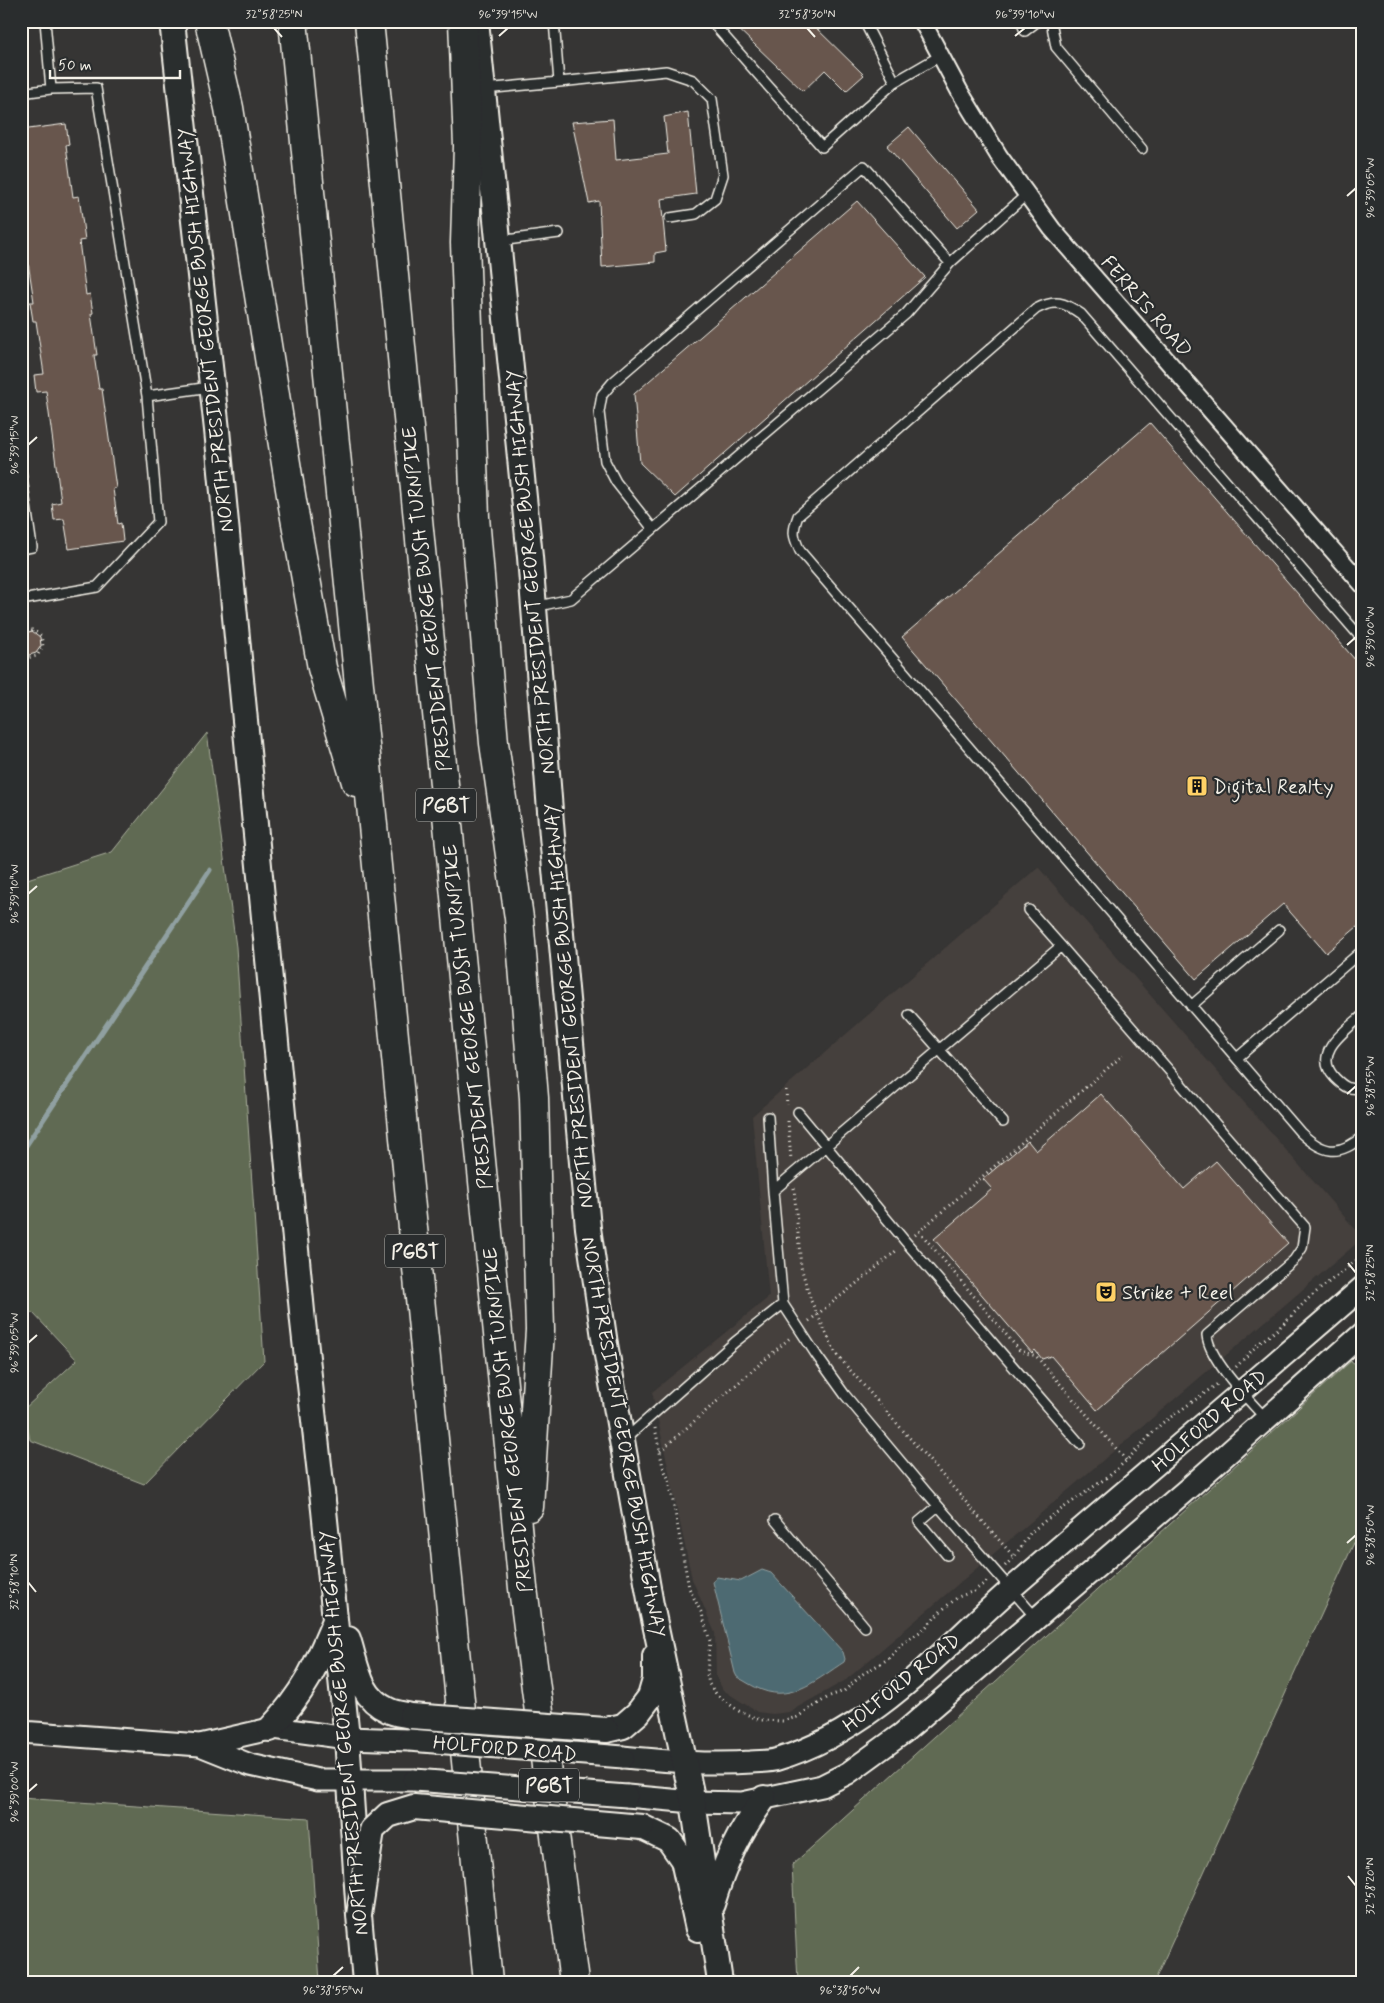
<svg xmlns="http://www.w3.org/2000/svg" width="1384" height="2003" viewBox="0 0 1384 2003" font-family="Mynerve,sans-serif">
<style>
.built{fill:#453f3c}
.green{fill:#606b52;stroke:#aaae9d}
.water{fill:#4d6a72;stroke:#90a0a1}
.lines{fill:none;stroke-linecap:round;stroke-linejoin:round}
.stream{stroke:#90a0a1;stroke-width:5}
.building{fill:#67574e;stroke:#f4f1e8}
.service-casing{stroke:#f4f1e8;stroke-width:12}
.minor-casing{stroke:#f4f1e8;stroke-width:20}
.tertiary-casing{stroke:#f4f1e8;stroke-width:25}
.secondary-casing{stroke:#f4f1e8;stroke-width:28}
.motorway-casing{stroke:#f4f1e8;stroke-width:31}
.path{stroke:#f4f1e8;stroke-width:3;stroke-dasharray:1 4;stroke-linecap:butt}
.service{stroke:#2a2d2e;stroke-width:9}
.minor{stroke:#2a2d2e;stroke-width:16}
.tertiary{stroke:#2a2d2e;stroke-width:21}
.secondary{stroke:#2a2d2e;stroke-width:24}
.motorway{stroke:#2a2d2e;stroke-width:28}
.tertiary-bridge-casing{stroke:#f4f1e8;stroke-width:25;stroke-linecap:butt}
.secondary-bridge-casing{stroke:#f4f1e8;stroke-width:28;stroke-linecap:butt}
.tertiary-bridge{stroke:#2a2d2e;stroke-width:21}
.secondary-bridge{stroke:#2a2d2e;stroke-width:24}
.ticks{fill:none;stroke:#f4f1e8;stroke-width:2}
.labels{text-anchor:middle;stroke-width:4.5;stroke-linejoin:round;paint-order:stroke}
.shield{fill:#2a2d2e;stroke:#b7b6b0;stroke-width:1}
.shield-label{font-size:19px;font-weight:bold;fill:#f4f1e8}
.street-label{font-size:20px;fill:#f4f1e8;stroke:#2a2d2e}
.poi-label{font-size:20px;fill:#f4f1e8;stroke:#2a2d2e;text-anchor:start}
.neatline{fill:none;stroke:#f4f1e8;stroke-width:2}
.ticks-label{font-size:12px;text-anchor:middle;fill:#f4f1e8}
</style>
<rect width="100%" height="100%" fill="#363534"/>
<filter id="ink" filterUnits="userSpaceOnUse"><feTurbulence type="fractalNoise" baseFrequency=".02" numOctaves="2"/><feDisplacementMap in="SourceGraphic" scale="10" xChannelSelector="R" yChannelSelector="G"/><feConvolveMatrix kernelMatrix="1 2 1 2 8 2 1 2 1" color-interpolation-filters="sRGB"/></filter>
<g filter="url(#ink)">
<path class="built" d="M1038,867L1363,1238L846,1680L789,1712L773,1714L757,1712L723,1690L716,1676L715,1633L692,1579L652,1392L769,1297L752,1116Z"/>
<path class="green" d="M207,733L236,947L264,1361L144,1484L30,1440L24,1409L77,1360L33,1313H21V881L112,852Z
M1351,1361L1363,1369V1523L1154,1982H798L792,1865Z
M21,1798L309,1818L320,1982H21Z"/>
<path class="water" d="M762,1570L771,1573L843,1652L845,1659L844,1662C819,1678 793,1702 762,1690C753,1687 745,1681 737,1677L735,1673L713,1582L717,1577L741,1581Z"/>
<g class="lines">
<path class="stream" d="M21,1153L210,870"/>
</g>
<path class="building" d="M730,21H809L864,75L846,91L825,70L803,91Z
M688,112L696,194L661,199L666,251L655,253V262L602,267L599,201L589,203L572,122L613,119L616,160L668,154L664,117Z
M66,124L69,144L66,145L73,197L79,196L85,240L79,241L86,295L90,294L93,313L91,314L97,355H94L99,389H102L116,488L113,489L118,524L121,523L123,541L69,549L64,519L54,520L52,504L61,502L46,391L36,392L34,375L44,374L36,321H33L30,302H34L26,249H23L21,233V130Z
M909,127L979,209L957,228L887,146Z
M857,201L925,277L675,497L640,463L634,394Z
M1150,423L1363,669V922L1326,953L1283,904L1196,979L902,637Z
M32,631L40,637L41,646L36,653L26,656L21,652V634Z
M1101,1094L1184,1189L1216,1161L1288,1243L1097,1410L1051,1356L1042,1359L1035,1350L1032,1353L934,1239L992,1189L983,1179L1028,1141L1036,1151Z"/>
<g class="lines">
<g class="service-casing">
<path id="service" d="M711,21L822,147L895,82L940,56
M864,21L895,82
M1021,21L1025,31L1038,21
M1051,21L1056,47L1142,149
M559,82L666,71L693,80L712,99L723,175L715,199L696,214L670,218
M51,89L96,88L147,396
M484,89L559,82L554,21
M21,93L51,89L45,21
M499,241L559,233
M950,263L1026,195
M21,471L32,547L21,549
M21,600L97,587L158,522L147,396L210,387
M534,607L571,599L906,314L950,263L864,166L613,382L602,395L599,412L605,461L616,482L653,529
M1363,640L1081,314C1064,302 1055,299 1036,309L798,516C792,532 793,536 800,551L1300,1132C1322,1153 1338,1158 1363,1136
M1029,910L1061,946
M1191,1006L1279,930
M909,1015L1003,1122
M1363,1015C1345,1031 1311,1053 1335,1078C1345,1088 1349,1090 1363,1088
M1237,1058L1363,950
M798,1112L905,1241L1080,1444
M768,1117L773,1191
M624,1440L735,1342L783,1304
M938,1506L919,1522L947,1555
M775,1520L865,1627
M1036,1618L927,1493L845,1395L817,1356L783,1304L773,1191L1061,946L1305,1227L1302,1248L1294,1260L1207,1335C1209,1360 1249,1400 1266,1419"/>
</g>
<g class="minor-casing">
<path id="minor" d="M922,21L960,92L999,156L1052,229L1363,585"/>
</g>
<g class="tertiary-casing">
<path id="tertiary" d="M21,1732L200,1745L250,1765L318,1780H414
M200,1745L274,1728L347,1738L409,1740
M623,1757C666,1761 708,1765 751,1762C760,1761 770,1762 778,1759C873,1731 940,1651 1012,1588C1129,1487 1247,1388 1363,1287
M627,1796L693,1802L742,1803L822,1786L848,1773L903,1733L1191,1486L1363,1333"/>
</g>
<g class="secondary-casing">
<path id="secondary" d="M172,21L217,430L303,1322L324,1510L347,1738L359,1915L365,1982
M476,21L530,557L552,836L588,1228L605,1344L651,1605L693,1802L720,1982
M348,1639C357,1667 359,1697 388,1710C395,1714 404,1714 411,1716
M270,1729C304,1693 315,1668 334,1623
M606,1730L623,1726L638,1713L650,1697L655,1680V1656
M642,1827L669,1840L683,1860L698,1929
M712,1904C725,1862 738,1834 764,1798"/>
</g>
<g class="motorway-casing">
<path id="motorway" d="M209,21L229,108L292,501L322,668L356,782
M293,21L488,1982
M369,21L523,1588L574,1982
M463,21L468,146L465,243L475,517L494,743L519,918L534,1098L540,1330L529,1507"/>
</g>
<path class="path" d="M21,631L27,629L24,613
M21,654L26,658L37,656L43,646L41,636L33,630L27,629
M786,1090L787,1105
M788,1121L791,1160
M794,1188L801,1267L811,1301L836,1354L1014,1557
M919,1231L1020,1351L1036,1356L1126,1460
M915,1235L1123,1055
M809,1321C839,1297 868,1275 897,1250
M1236,1367L1258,1344L1278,1329L1310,1297L1363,1255
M655,1428L663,1467L669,1480L689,1588L702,1614L710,1641L707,1674L709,1684L717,1695L739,1711L760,1720L783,1721L797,1717L830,1696L844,1691L863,1674L888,1659L902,1644L924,1629L942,1610L958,1597L974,1591L989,1580
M660,1451L791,1337
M1005,1566L1014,1557L1031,1532L1046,1520L1109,1476L1127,1460L1161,1424L1219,1383"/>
<use href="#service" class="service"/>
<use href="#minor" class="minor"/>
<use href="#tertiary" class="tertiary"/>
<use href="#secondary" class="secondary"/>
<use href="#motorway" class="motorway"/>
<g class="tertiary-bridge-casing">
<path id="tertiary-bridge" d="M409,1740L623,1757
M414,1780L627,1796"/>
</g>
<g class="secondary-bridge-casing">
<path id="secondary-bridge" d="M411,1716L606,1730
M359,1915L372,1830L388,1815L414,1807L642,1827"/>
</g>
<use href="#tertiary-bridge" class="tertiary-bridge"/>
<use href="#secondary-bridge" class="secondary-bridge"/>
</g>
</g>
<path class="ticks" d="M274,28L282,37M807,28L815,37M499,36L508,28M1015,36L1025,28M1347,196L1356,188M28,445L37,437M1347,645L1356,637M28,894L37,886M1347,1094L1356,1086M1348,1263L1356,1273M28,1343L37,1335M1347,1543L1356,1535M28,1582L36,1592M28,1792L37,1784M1348,1876L1356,1886M333,1976L343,1967M850,1976L859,1967"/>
<defs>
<g id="building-square" transform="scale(1.125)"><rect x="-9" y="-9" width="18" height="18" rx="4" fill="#ffd166" stroke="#2a2d2e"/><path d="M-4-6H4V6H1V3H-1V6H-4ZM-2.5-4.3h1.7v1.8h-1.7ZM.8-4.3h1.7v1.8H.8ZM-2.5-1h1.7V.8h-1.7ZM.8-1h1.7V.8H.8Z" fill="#111"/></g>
<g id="theatre-square" transform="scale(1.125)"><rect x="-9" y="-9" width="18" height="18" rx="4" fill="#ffd166" stroke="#2a2d2e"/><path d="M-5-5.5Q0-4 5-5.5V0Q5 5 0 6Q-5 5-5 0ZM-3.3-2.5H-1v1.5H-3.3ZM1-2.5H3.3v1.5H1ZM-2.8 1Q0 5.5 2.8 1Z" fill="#111"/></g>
</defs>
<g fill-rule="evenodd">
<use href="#building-square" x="1197" y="786"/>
<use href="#theatre-square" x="1106" y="1292"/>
</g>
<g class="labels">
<g class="shield">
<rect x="416" y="788.5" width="60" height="33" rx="4"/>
<rect x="385" y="1234.5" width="60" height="33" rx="4"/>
<rect x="519" y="1768.5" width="60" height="33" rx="4"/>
</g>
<g class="shield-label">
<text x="446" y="812">PGBT</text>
<text x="415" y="1258">PGBT</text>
<text x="549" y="1792">PGBT</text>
</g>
<g class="street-label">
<text transform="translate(1147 306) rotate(49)" y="7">FERRIS ROAD</text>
<text transform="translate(205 330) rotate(-96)" y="7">NORTH PRESIDENT GEORGE BUSH HIGHWAY</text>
<text transform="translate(530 572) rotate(-95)" y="7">NORTH PRESIDENT GEORGE BUSH HIGHWAY</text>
<text transform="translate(426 599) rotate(-96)" y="7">PRESIDENT GEORGE BUSH TURNPIKE</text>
<text transform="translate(568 1006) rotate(-95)" y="7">NORTH PRESIDENT GEORGE BUSH HIGHWAY</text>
<text transform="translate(467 1017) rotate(-96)" y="7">PRESIDENT GEORGE BUSH TURNPIKE</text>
<text transform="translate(507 1420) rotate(-96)" y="7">PRESIDENT GEORGE BUSH TURNPIKE</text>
<text transform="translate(1209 1420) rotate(-41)" y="7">HOLFORD ROAD</text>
<text transform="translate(624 1437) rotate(80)" y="7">NORTH PRESIDENT GEORGE BUSH HIGHWAY</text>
<text transform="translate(901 1682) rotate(-39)" y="7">HOLFORD ROAD</text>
<text transform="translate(343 1733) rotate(-95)" y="7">NORTH PRESIDENT GEORGE BUSH HIGHWAY</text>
<text transform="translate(505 1748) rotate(5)" y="7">HOLFORD ROAD</text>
</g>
<g class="poi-label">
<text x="1213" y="793">Digital Realty</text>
<text x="1122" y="1299">Strike + Reel</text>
</g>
</g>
<rect width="1384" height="2003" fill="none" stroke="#2a2d2e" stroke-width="55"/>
<path d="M50 70v8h130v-8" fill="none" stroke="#f4f1e8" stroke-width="2.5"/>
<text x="58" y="70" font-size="15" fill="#f4f1e8" stroke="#2a2d2e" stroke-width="4" paint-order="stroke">50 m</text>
<rect x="28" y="28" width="1328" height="1948" class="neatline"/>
<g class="ticks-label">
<text x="274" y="18">32°58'25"N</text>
<text x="508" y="18">96°39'15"W</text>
<text x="807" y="18">32°58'30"N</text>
<text x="1025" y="18">96°39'10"W</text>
<text transform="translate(1370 188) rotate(-90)" y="4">96°39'05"W</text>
<text transform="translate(14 445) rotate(-90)" y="4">96°39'15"W</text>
<text transform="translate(1370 637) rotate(-90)" y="4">96°39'00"W</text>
<text transform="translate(14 894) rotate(-90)" y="4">96°39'10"W</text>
<text transform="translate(1370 1086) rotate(-90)" y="4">96°38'55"W</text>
<text transform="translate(1370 1273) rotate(-90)" y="4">32°58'25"N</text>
<text transform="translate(14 1343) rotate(-90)" y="4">96°39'05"W</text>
<text transform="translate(1370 1535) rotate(-90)" y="4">96°38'50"W</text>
<text transform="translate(14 1582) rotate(-90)" y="4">32°58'10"N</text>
<text transform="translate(14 1792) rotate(-90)" y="4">96°39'00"W</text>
<text transform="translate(1370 1886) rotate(-90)" y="4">32°58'20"N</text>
<text x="333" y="1994">96°38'55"W</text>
<text x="850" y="1994">96°38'50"W</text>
</g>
</svg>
